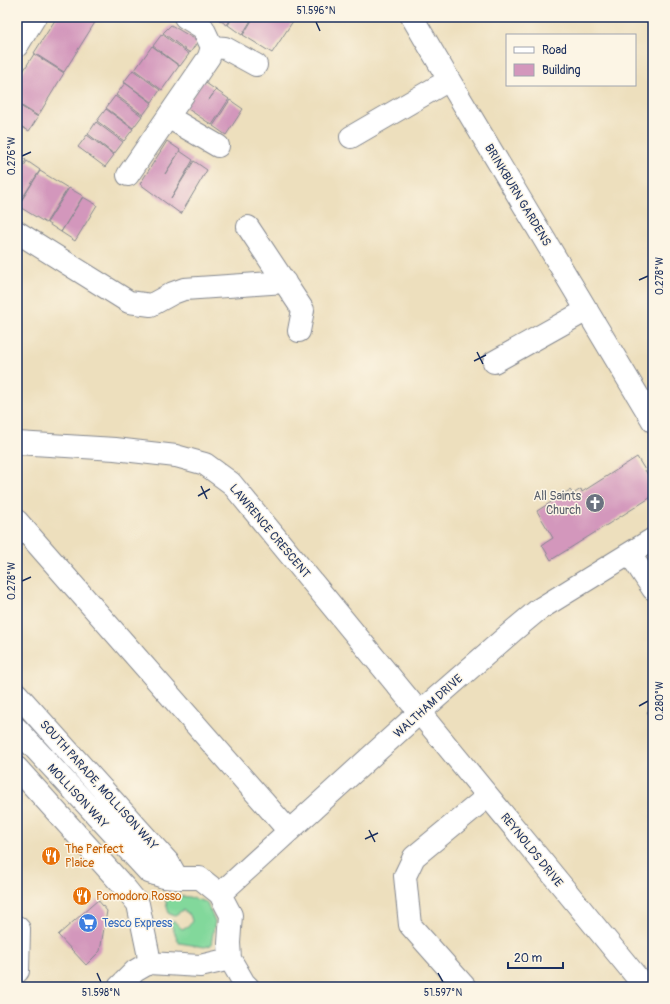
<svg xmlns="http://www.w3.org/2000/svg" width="670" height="1004" viewBox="0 0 670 1004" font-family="Pangolin,sans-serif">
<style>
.green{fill:#82d89b;stroke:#4e847c}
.building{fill:#d397bc}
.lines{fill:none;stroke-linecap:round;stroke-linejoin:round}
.minor-casing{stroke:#84878e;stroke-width:24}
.minor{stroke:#fff;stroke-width:22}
.ticks{fill:none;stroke:#1b2f5e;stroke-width:1.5}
.labels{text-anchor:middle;stroke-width:3;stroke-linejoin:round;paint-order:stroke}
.street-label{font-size:12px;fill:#1b2f5e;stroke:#fcf5e5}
.worship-label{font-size:12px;fill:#5b616d;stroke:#fcf5e5;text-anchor:end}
.food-label{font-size:12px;fill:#c56008;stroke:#fcf5e5;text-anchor:start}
.shop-label{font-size:12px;fill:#366cbe;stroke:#fcf5e5;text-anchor:start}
.neatline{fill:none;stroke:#1b2f5e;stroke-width:1.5}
.ticks-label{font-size:10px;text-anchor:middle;fill:#1b2f5e}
</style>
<rect width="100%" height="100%" fill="#fcf5e5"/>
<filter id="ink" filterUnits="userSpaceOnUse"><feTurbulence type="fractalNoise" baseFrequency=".025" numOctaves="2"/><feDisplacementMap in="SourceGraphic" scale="8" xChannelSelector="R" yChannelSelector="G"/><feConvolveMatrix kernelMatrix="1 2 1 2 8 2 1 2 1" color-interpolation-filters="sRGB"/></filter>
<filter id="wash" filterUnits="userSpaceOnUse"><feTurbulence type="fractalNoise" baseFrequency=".012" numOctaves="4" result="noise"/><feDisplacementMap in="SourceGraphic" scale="16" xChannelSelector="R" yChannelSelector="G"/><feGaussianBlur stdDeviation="0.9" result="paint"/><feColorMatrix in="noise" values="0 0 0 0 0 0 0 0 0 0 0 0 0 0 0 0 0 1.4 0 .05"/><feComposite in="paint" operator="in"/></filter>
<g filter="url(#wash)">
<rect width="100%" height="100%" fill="#eddfbd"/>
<path class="green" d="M164,894L189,897L206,902L215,921L211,945L205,947L179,943L170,922H175L182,929L188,926L192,921L190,915L183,910L175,915L169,914Z"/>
<g id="blocks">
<path class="building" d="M57,17H97L94,24L64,72L34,53Z
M215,17H232L227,25Z
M233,17H253L242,35L228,25Z
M254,17H293L295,18L272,53L243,35Z
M171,25L198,41L190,53L163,33Z
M162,34L189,54L180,66L153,46Z
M152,46L179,66L162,90L135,70Z
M34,54L64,73L38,116L17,103V81Z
M133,70L160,90L152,102L124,82Z
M203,81L216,90L208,101L216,90L229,99L212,125L185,107Z
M125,83L152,103L143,115L116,95Z
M115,96L142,116L133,128L106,108Z
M230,100L243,109L226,135L213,126Z
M17,104L38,117L29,131L17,124Z
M106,109L133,129L124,141L97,121Z
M96,122L123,142L114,154L88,134Z
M87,135L114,155L105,167L78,147Z
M167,141L180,150L165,174L180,151L193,160L171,198L194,161L207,170L181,214L140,184Z
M17,155L26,160L17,174Z
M27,161L40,170L18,205L17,204V177Z
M40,171L68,188L46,223L18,206Z
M69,188L83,196L61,232L47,223Z
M83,197L97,205L75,241L61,232Z
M637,457L653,483V496L551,560L542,545L553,538L537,511L570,490L573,494L581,489L582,492Z
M653,708V720L647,712Z
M98,900L107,911L100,951L86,965L58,935Z"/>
</g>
</g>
<g filter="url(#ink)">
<use href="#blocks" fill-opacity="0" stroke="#84878e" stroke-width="1"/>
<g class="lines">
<g class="minor-casing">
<path id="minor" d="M412,17L449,80L653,421
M17,46L35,17
M212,47L225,48L256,65
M168,117L218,146
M351,137L449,80
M128,175L209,57L212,47L203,28L185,17
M248,227L303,310L299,331
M17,232L129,302L151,305L173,293L184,289L285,282
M494,362L587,310
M17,443L115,449L176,456L205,464L231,483L645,987
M17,521L289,831
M630,554L653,589
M17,694L168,862L177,878
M17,729L149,872L164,877L177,878H200L220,894L231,915L229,943L230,959L244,983L248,987
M17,768L125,888L138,904L148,952L149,963
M220,894L289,831L420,712L514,630L538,610L653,539
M17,927L19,929L18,971L17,972
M119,987L135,971L149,963L200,966L230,959
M465,987L410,925L405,876L414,857L488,796"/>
</g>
<use href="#minor" class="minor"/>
</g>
</g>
<path class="ticks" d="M316,22L320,31M22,156L31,152M639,280L648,276M477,352L483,364M474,361L486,355M201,486L207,499M198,496L210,489M22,581L31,577M639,706L648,701M369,830L375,842M365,839L378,833M97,973L101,982M438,973L443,982"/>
<defs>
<g id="church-disc" transform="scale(1)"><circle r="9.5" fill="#6b7280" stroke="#fcf5e5"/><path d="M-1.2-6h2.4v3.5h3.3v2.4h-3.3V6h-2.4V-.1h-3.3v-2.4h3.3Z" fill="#fff"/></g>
<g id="restaurant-disc" transform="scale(1)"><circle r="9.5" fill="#e8710a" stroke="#fcf5e5"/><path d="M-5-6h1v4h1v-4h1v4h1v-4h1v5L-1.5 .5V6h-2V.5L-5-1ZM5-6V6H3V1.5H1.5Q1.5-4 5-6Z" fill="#fff"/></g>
<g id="supermarket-disc" transform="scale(1)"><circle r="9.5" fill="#3f7fe0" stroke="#fcf5e5"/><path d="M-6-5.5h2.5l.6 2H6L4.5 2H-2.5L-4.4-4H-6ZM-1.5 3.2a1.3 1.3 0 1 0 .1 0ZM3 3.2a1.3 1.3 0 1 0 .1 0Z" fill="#fff"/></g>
</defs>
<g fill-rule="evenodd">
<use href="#church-disc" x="595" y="503"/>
<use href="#restaurant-disc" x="51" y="856"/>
<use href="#restaurant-disc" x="82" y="896"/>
<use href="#supermarket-disc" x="88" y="923"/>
</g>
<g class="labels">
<g class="street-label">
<text transform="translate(518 195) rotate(59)" y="4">BRINKBURN GARDENS</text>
<text transform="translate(270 531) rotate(50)" y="4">LAWRENCE CRESCENT</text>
<text transform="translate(428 706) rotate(-42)" y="4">WALTHAM DRIVE</text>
<text transform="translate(99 785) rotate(48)" y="4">SOUTH PARADE, MOLLISON WAY</text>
<text transform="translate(78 796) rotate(47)" y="4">MOLLISON WAY</text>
<text transform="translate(532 850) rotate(51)" y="4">REYNOLDS DRIVE</text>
</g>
<g class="worship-label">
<text x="581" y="500">All Saints<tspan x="581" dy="14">Church</tspan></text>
</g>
<g class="food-label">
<text x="65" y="853">The Perfect<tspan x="65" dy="14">Plaice</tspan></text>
<text x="96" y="900">Pomodoro Rosso</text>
</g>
<g class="shop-label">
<text x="102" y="927">Tesco Express</text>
</g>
</g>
<rect width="670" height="1004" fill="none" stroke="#fcf5e5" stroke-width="44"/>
<rect x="506" y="34" width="130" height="52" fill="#fcf5e5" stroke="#a2a6af"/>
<rect x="514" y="47" width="20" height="6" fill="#ffffff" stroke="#a2a6af"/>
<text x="542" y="54" font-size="12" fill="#1b2f5e">Road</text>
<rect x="514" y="64" width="20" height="12" fill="#d397bc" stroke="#a2a6af"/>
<text x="542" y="74" font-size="12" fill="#1b2f5e">Building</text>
<path d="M508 962v6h55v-6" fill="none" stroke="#1b2f5e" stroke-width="2"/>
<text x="514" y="962" font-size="12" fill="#1b2f5e" stroke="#fcf5e5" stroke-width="3" paint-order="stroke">20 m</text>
<rect x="22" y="22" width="626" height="960" class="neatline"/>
<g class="ticks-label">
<text x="316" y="14">51.596°N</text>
<text transform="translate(11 156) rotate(-90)" y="4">0.276°W</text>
<text transform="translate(659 276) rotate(-90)" y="4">0.278°W</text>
<text transform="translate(11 581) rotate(-90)" y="4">0.278°W</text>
<text transform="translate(659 701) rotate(-90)" y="4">0.280°W</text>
<text x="101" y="996">51.598°N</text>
<text x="443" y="996">51.597°N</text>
</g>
</svg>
